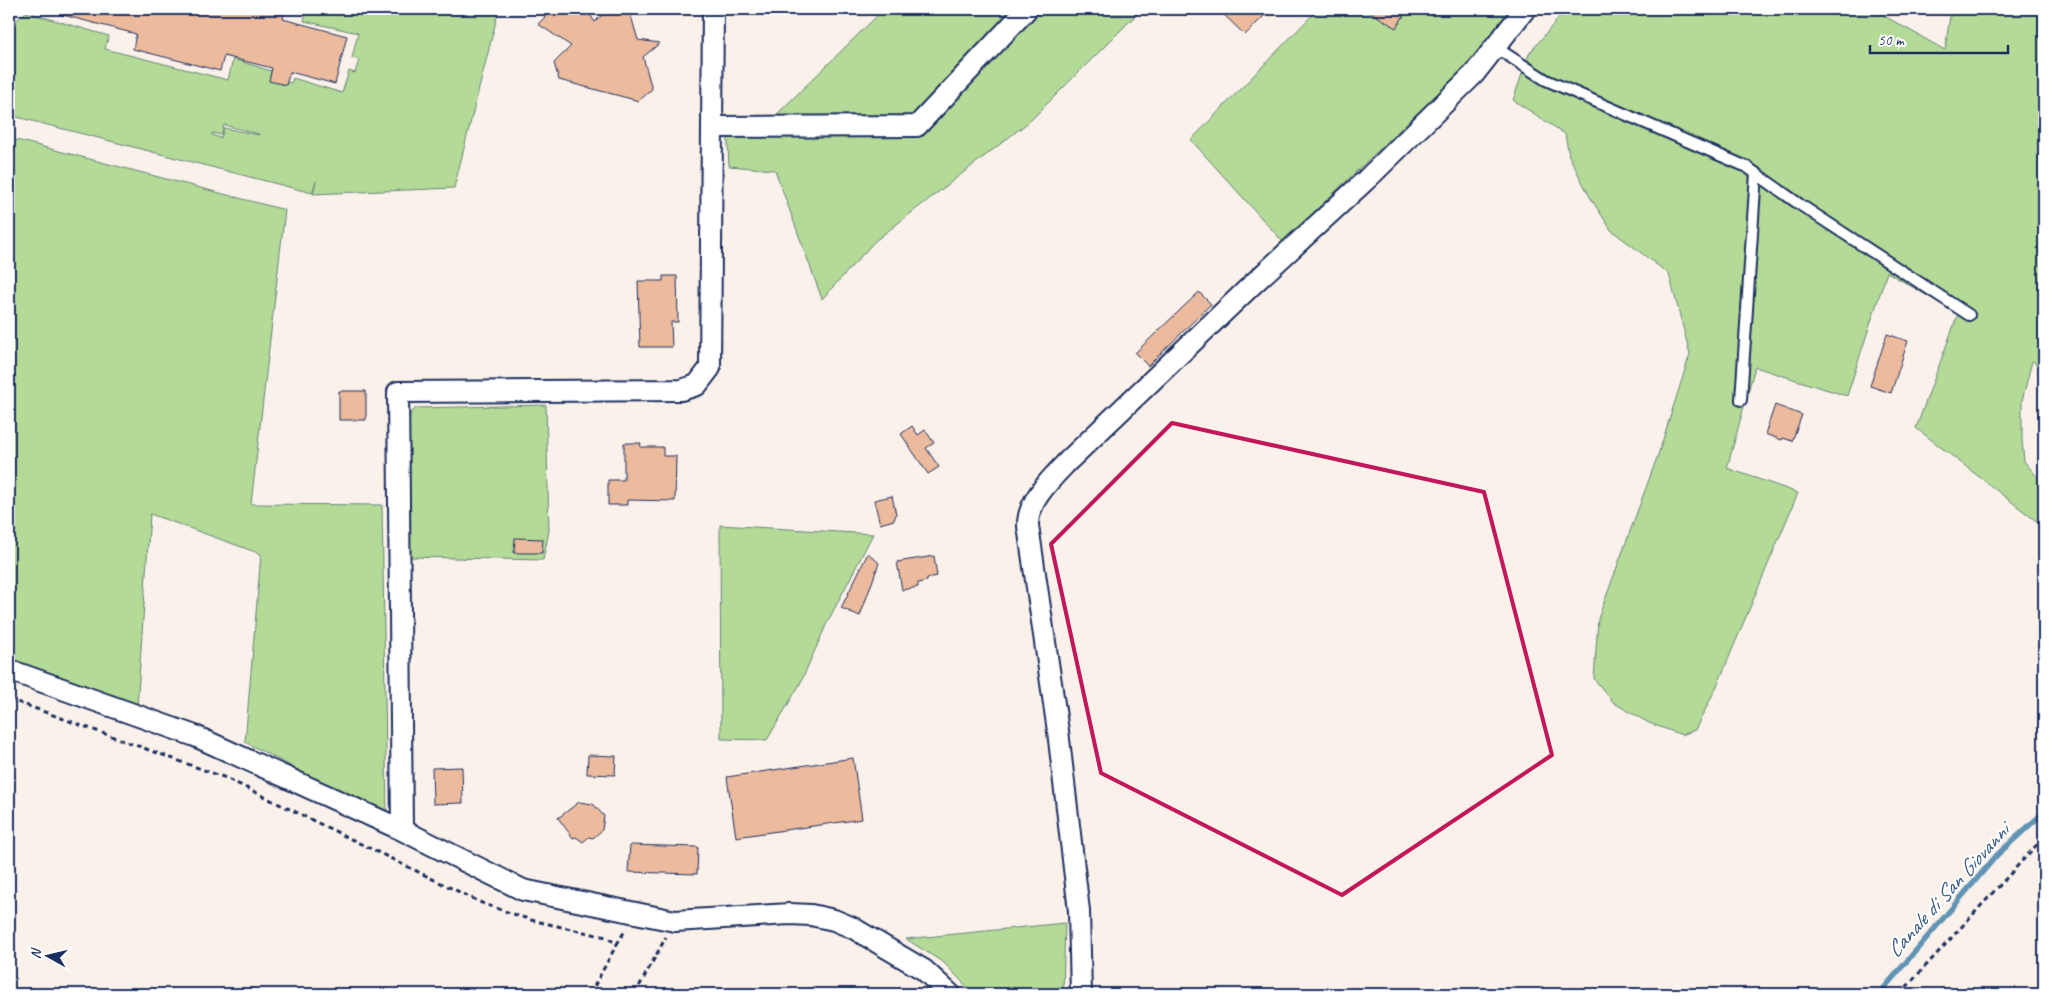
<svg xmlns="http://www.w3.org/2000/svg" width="2053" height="1003" viewBox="0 0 2053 1003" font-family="Caveat,sans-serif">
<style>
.green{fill:#b3da96;stroke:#67847a;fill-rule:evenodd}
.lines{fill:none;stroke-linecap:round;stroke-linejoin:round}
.stream{stroke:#6094b4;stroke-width:5.5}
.building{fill:#ecba9d;stroke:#1b2f5e}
.service-casing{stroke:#1b2f5e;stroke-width:14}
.minor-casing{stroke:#1b2f5e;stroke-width:24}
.path{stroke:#1b2f5e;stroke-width:3;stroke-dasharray:5 4;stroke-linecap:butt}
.service{stroke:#fff;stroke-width:10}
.minor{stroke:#fff;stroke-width:20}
.marked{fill:none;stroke:#c2185b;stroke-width:4;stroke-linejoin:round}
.labels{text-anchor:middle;stroke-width:4;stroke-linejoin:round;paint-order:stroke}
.water-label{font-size:22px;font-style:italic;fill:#385982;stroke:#fff}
</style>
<rect width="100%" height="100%" fill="#fbf1eb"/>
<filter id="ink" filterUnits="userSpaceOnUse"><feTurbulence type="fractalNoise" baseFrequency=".02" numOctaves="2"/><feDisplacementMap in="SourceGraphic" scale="10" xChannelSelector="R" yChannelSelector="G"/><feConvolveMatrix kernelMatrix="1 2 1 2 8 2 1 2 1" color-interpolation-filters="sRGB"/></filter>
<g filter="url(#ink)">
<path class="green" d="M307,9H499L454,188L313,194L316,181L312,193L9,115V26L26,12L109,36L105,49L228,80L233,59L271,71L270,77L291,83L293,78L342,93L349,71L355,73L359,60L352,58L358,33L304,21ZM224,125L259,134V135L224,128L221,138L212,135V133L221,135Z
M884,9H1142L1030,121L875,241L822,299L775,170L729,166L727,123H768Z
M1318,9H1515L1467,65L1283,242L1191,140Z
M1566,9H1872L1945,50L1951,9H2044V369L2032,361L2022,401V440L2024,461L2044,485V527L1916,428L1958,314L1887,272L1847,396L1755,367L1727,468L1798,493L1717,686L1695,730L1682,735L1649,723L1614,703L1594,679L1598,619L1659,452L1690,354L1669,274L1611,230L1590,197L1569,156L1565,134L1513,100L1529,54Z
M9,138L285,210L251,504L382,505L387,817L245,742L261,554L150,514L137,709L9,660Z
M546,405L549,531L543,560L410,557L408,430L410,414L416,408Z
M720,525L873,534L827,623L800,684L767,740L721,739Z
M1065,923L1063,994H974L944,963L906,939Z"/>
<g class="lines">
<path class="stream" d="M1879,994L1997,855L2044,812"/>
</g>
<path class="building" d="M59,9H285L283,19L347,36L335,84L290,72L286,85L269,81L272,68L224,56L220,71L133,49L136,34L59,14Z
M553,9H586L595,22L608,9H629L638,40L660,43L643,57L652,89L639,101L559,80L554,63L571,46L538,24Z
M1218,9H1271L1245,35Z
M1366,9H1408L1396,28Z
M663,276H677L678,322H671L672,347H640L638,281H663Z
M1199,292L1211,304L1148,366L1135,353Z
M1887,334L1908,341L1891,393L1870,386Z
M339,391H366V420H339Z
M1775,405L1802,415L1792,441L1783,438L1782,440L1765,434Z
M912,426L918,435L925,430L934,443L926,448L939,467L928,474L901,434Z
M624,443H641L640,447H663V456H676L675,501L627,500V505H608V480H624Z
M892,496L896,514L894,520L880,524L874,500Z
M515,538L543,539L542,553H514Z
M868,553L879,563L860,616L841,608Z
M934,556L937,576L927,578V581L918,583V587L902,590L897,562Z
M588,755L616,756L615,775L587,774Z
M853,758L862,819L736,837L727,777Z
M462,767L463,803L433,804L432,768Z
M579,802L593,804L604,816L602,830L593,838L589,837L583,842L576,837L573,838L558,818Z
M630,845L698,847L697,874L628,872Z"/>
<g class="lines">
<g class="service-casing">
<path id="service" d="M1495,47L1546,80L1747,167L1799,204L1969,315
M1741,400L1756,173"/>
</g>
<g class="minor-casing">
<path id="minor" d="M712,127L917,126L1027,9
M9,670L195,736L402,830L523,890L675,921L790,914L811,915L834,920L853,928L924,970L950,994
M402,830L398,392L681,390L697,385L710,368L713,9
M1081,994L1079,911L1058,731L1028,526C1027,501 1052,478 1068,461L1254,283L1367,179L1474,74L1525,9"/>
</g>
<path class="path" d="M9,699L226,778L484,904L531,920L606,937L617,944L626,929
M590,994L617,944
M635,994L666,937
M1900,994L2044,837"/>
<use href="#service" class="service"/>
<use href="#minor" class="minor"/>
</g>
</g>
<path class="marked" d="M1172,423L1484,492L1552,755L1342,895L1101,773L1051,544Z"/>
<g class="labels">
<g class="water-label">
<text transform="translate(1947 890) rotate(-48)" y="8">Canale di San Giovanni</text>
</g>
</g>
<rect width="2053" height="1003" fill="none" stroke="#fff" stroke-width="30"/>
<rect x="15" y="15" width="2023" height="973" fill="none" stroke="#1b2f5e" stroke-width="2" filter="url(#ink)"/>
<g transform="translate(48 956) rotate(278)" stroke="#ffffff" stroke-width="4" paint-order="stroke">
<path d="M0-4L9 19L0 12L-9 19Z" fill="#1b2f5e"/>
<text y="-8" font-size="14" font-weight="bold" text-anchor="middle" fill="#1b2f5e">N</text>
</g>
<path d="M1870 45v8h138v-8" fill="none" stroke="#1b2f5e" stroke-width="2.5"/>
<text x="1878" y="45" font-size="15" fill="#1b2f5e" stroke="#ffffff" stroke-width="4" paint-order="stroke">50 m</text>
</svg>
